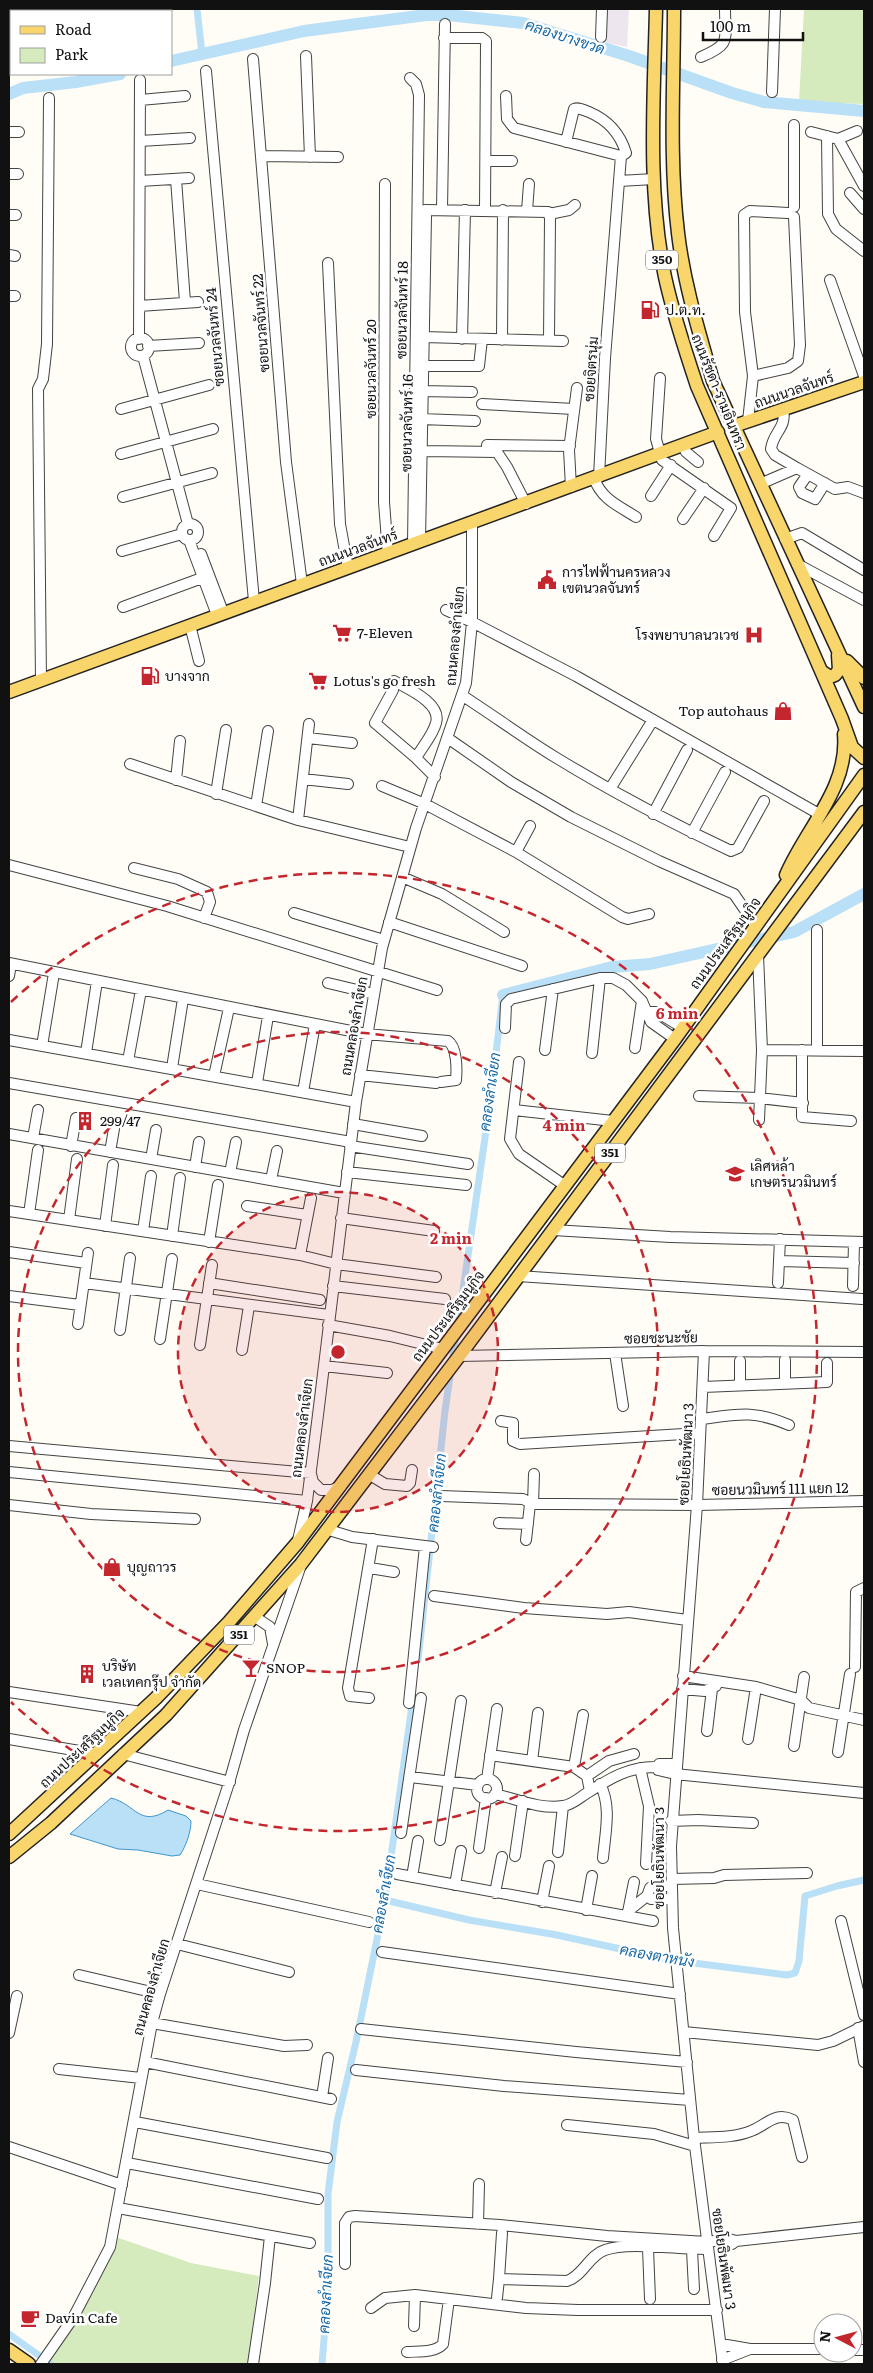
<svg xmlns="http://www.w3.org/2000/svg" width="873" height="2373" viewBox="0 0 873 2373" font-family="Literata,Sarabun,serif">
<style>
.industrial{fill:#eee6ef}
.green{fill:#d5ebbd}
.water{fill:#b9e0f7;stroke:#3f96cf}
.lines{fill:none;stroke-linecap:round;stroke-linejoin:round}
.canal{stroke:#b9e0f7;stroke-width:7}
.river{stroke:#b9e0f7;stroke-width:12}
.minor-casing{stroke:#444;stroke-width:12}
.major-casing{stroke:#222;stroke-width:15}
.minor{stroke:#fff;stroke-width:10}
.major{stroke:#f9d66b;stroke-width:12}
.ring{fill:none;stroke:#c4262e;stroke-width:2.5;stroke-dasharray:9 6}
.labels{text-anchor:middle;stroke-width:5;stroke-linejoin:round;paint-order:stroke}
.shield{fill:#fff;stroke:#585858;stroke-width:1}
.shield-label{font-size:12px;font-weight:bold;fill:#111}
.street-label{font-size:14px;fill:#111;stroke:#fff}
.poi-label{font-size:14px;fill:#111;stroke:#fff;text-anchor:start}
.water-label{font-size:15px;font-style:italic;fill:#1768a6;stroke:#fff}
.centre{fill:#c4262e;stroke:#fff;stroke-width:2.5}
.ring-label{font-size:15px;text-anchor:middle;font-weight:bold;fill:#c4262e;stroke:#fff;stroke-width:5;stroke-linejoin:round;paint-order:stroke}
</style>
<rect width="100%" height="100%" fill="#fffdf5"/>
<path class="industrial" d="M603,9H629L627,47L603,42Z"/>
<path class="green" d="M804,9H864V104L799,102Z
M113,2236L191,2263L259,2276L248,2364H55L47,2361Z"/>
<path class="water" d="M111,1798C136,1804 139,1828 168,1810L186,1816L191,1821C191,1832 186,1846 180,1855L172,1856L138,1850L118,1849L70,1834Z"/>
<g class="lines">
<path class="canal" d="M197,9L202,54
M458,1325L490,1103L503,995
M418,1660L445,1411L456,1335
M385,1900L469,1920L557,1935L670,1960L787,1975L795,1973L799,1961L805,1896L837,1886L864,1880
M9,2334L51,2364
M322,2364L328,2290V2194L337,2122L356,2042L385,1900L413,1698"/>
<path class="river" d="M171,61L304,31L426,15H448L523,23L629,56L732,93L764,102L864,111
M9,94L23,88L76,82L120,74
M503,995L612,967L650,964L794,932L864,894"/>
<g class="minor-casing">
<path id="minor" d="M12,9L13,11
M37,9V11
M76,9V11
M116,9V11
M601,37L602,9
M444,38H482L486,41L485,210
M306,56L310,157
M701,57C732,44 725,40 725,9
M253,59L286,462L302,584
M206,71L254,601
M410,78L416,84L419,95L413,544
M772,92L775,9
M506,96L507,119L514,128L621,156
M140,100L185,96
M9,132H19
M811,132L838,139L864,186
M827,136L828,214L836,229L864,251
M838,139L857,131
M140,141L190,138
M566,142L574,109C579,107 583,110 589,112C608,120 620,133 626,153L621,156L605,358L599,477
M262,156L338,157
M486,161H512
M9,174H18
M176,179L185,302
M140,181L189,178
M619,181L654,179
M385,184L384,502L388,554
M850,193L864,209
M794,207V125
M425,210L548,212L550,218L549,340
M442,210L445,24
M527,211L529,184
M549,214L569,210L575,205
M9,215H16
M9,255L15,256
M328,263L340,524L348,568
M830,280L864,376
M9,296H15
M139,306L198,302
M424,337L563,341
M131 347a9 9 0 1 1 18 0a9 9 0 1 1-18 0Z
M139,339L140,80
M462,339L465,210
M502,340L503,210
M148,346L199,343
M143,356L188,524
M422,366H479L482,339
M753,376L788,368L798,361L800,345L794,217
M660,378L656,439L662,460L731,508L714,536
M422,391L472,392
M482,404L574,409
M121,409L209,385
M421,419L475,421
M748,421L753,376L745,312L744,215L750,211L788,213
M487,445L570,446
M683,445L686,452L698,462
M425,451L497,452L507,467L526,504
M121,454L213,429
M797,468L835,489L848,487L864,493
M808,474L799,487L802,493L815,499L825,483
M594,478C601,499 619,506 636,517
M760,484L797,468L775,455L771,449C773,432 787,428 783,410
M571,487L569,450L577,388
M651,496L671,465
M123,497L212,473
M683,519L704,488
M182 532a8 8 0 1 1 16 0a8 8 0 1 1-16 0Z
M785,539L802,533L864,570
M189,540L217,615
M420,541L426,216
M122,551L182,534
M201,554L223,612
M797,564L864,600
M123,607L202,578
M446,610L472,622L576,676L819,814
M190,625L199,661
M41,680L38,389L43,379L47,344L49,98
M394,681C408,689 442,703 436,723C433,735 422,747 416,758L435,777
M393,690L375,723L416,758
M463,696C494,716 524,738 555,757C612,792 671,823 731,851L738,848L764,801
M308,738L352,743
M449,739L511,782L571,817L659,861L734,894L756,926
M130,764L298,820L410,847
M303,779L348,784
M176,780L180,741
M382,786L425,804L516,852L622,917L628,919L649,914
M610,789L653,720
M216,794L226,730
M256,806L268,731
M653,814L687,750
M298,820L309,724
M692,833L725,772
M516,852L530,826
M9,865L167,906L437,990
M134,868L178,879L207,892L210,902L204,918
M402,877L442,894L504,932
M294,913L384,940
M389,922L522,966
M817,930V1050
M758,955L762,1050L759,1120
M9,963L366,1034L448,1041C457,1047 457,1069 456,1080L441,1082
M9,976L11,964
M328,983L374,994
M647,1012H657L683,1028
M505,1028L506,1004L511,999L600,978H613L626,985L642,1001L651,1022L675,1039
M9,1040L356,1102
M42,1046L54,973
M635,1048L642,1001
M545,1050L553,989
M762,1050L864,1051
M802,1050V1117L851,1121
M86,1053L97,981
M592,1053L600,978
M128,1061L141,990
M519,1062L510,1139L519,1154L564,1185
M172,1068L183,999
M360,1075L436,1083
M214,1076L229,1008
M9,1083L351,1142
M257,1083L268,1016
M303,1092L315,1024
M699,1096L759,1098L803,1103
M514,1110L613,1121
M353,1124L422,1136
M9,1134L344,1193
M33,1138L38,1110
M71,1146L76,1118
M350,1146L468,1164
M110,1152L115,1123
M151,1159L156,1130
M195,1167L199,1142
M347,1172L466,1185
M230,1173L236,1142
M271,1180L277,1151
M247,1206L307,1215
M9,1211L300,1255L336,1264L436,1277
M29,1214L38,1150
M341,1218L434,1231
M69,1220L77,1159
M105,1226L113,1165
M553,1230L670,1237L864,1242
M143,1231L151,1176
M172,1236L180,1178
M209,1242L218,1185
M9,1252L86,1263
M300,1255L311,1198
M779,1261L854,1263
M518,1276L862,1299
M84,1283L329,1315
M209,1283L320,1300
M778,1283L780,1239
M333,1286L445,1299
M853,1286L854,1242
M9,1296L80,1305
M78,1324L88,1253
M328,1325L390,1336L443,1349
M120,1330L130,1258
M160,1339L172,1259
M200,1345L212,1265
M242,1350L249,1306
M704,1351L697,1505L671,1846L673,1928L694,2138L723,2364
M615,1353L623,1406
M459,1356L704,1351L864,1352
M785,1360V1384
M740,1361V1385
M324,1366L387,1373
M703,1387L827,1382V1363
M702,1419C739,1414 754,1410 789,1425
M501,1421L513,1423V1441L520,1444L700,1433
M9,1446L310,1473
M9,1472L307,1501
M311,1474L313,1482L321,1490H332L341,1486
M370,1475L385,1484L407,1486L410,1483L412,1470
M441,1496L523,1499L533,1504H561L697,1505L864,1501
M533,1504L534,1474
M9,1505L91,1514L195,1519
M499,1523L528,1524
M329,1530L352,1537L433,1547
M298,1540L307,1501L318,1415L356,1102L382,948L416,828L466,683L472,622V524
M526,1540L530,1504
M370,1568L394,1572
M434,1596L524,1608L607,1614L629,1612L687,1620
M255,1617L270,1627L273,1644
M855,1667L856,1592L864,1588
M683,1676L756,1687
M682,1689L705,1691L716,1686
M9,1692L141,1712
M369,1698L350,1696L348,1688L373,1539
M409,1703L425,1546
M707,1731L712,1689
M9,1739L97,1754
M748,1739L756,1687L801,1700L809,1708L864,1720
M794,1746L804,1677
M838,1752L850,1674
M123,1754L230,1782
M490,1755L574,1767L587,1776L590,1791
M532,1761L538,1713
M574,1767L583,1715
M657,1767L658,1770L675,1774L864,1793
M640,1768L649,1806L646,1864
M587,1776L609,1761L634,1754
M410,1777L478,1785
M487,1779L497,1709
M477 1789a10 10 0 1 1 20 0a10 10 0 1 1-20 0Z
M600,1784C612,1806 605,1834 603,1858
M495,1794C516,1799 542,1810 563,1806C572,1805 579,1798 587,1793C609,1779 629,1766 657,1767L659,1764H676
M671,1821L698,1820L753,1823
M401,1833L421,1698
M440,1840L461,1701
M479,1848L486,1798
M558,1852L563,1806
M515,1856L523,1801
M397,1874L653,1921
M412,1877L418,1841
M672,1879L714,1878L724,1875L807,1873
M197,1884L369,1922
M455,1885L461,1851
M495,1893L502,1857
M647,1896L651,1899H672
M542,1902L549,1866
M586,1910L592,1876
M628,1911L647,1896L650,1888L653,1886H672
M628,1912L634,1882
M841,1921L864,2015
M177,1944L289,1972
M382,1952L680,1994
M79,1975L160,1994
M152,2023L284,2046L307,2045
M858,2028L864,2062
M361,2029L576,2052L687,2062
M684,2032L818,2045L833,2041L864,2026
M9,2033L17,1996
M145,2062L331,2099
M59,2069L141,2078
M356,2070L504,2086L690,2100
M322,2097L328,2058
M135,2122L327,2158
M567,2125L654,2134L695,2146
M694,2138C711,2137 735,2138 751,2131C767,2125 775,2111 793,2120L802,2157
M9,2147L122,2185
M127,2163L318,2199
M118,2208L310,2243
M478,2224L479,2184
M502,2233L499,2279L567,2281C583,2276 589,2255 605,2250C629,2241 680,2250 708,2249
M732,2244L736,2241L864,2227
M648,2248L650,2299
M692,2250L694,2289
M345,2264V2223L349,2217L355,2216L500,2225L607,2236L707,2242L729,2239L736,2241
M497,2298L499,2279
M371,2308L385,2298L415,2295L526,2308L578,2310H717
M414,2326L415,2295
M721,2344L750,2349H823
M853,2350H864
M407,2352C418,2351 435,2353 443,2344L449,2299
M722,2360L750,2349
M41,2364L73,2318L110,2247L152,2023L160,1994L229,1783L244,1730L301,1565
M253,2364L265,2283L270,2236"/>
</g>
<g class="major-casing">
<path id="major" d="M656,9C654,97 647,190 665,277C673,314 685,350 697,386L842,719L852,747L864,758
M674,9C674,83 669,159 678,233C684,284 699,332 713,381L864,707
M734,426L864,382
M847,661L864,678
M821,671L830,677L835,675L839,670L838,655
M9,692L718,432
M786,875C806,828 849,788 844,734
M9,1834L156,1698L229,1622L298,1542L675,1039L864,775
M9,1857L51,1823L166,1715L301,1564L457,1359L864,812
M9,2350L29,2364"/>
</g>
<use href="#minor" class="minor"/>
<use href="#major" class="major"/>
</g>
<circle cx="338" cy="1352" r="160" fill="#c4262e" fill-opacity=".12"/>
<g class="ring">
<circle cx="338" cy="1352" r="160"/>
<circle cx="338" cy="1352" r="320"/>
<path d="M11 1002A479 479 0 1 1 11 1702"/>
</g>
<defs>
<g id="fuel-bare" transform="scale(1.5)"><path d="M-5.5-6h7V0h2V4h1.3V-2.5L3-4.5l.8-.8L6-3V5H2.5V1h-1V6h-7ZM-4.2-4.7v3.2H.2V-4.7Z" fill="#c4262e" stroke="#fff" stroke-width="2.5" paint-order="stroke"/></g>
<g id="civic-bare" transform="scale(1.5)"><path d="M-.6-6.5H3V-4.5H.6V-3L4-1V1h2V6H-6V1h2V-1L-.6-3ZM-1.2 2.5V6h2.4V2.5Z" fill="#c4262e" stroke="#fff" stroke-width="2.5" paint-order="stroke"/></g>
<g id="supermarket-bare" transform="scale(1.5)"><path d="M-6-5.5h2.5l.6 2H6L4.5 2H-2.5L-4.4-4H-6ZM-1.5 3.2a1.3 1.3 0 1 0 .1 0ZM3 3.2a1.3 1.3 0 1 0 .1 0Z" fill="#c4262e" stroke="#fff" stroke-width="2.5" paint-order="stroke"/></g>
<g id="hospital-bare" transform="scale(1.5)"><path d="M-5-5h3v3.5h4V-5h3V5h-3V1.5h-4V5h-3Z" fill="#c4262e" stroke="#fff" stroke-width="2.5" paint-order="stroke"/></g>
<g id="shop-bare" transform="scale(1.5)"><path d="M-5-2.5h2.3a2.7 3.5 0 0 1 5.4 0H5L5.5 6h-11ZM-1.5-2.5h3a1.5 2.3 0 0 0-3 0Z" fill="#c4262e" stroke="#fff" stroke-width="2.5" paint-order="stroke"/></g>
<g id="building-bare" transform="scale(1.5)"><path d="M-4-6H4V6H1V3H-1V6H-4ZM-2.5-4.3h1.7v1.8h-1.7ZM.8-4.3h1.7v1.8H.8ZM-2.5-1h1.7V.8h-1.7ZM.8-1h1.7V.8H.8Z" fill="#c4262e" stroke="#fff" stroke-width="2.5" paint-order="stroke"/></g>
<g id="school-bare" transform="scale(1.5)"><path d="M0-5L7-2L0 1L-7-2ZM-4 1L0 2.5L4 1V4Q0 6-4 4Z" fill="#c4262e" stroke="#fff" stroke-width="2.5" paint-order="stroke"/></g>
<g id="bar-bare" transform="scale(1.5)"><path d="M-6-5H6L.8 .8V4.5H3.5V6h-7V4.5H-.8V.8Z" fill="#c4262e" stroke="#fff" stroke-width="2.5" paint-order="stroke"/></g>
<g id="cafe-bare" transform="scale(1.5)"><path d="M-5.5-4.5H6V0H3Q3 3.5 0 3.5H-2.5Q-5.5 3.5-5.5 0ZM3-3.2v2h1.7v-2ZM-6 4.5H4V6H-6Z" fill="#c4262e" stroke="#fff" stroke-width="2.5" paint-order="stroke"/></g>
</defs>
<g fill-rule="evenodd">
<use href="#fuel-bare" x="650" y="310"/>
<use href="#civic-bare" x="547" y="580"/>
<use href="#supermarket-bare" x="342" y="633"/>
<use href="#hospital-bare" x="754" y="635"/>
<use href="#fuel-bare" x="150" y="676"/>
<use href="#supermarket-bare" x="318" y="681"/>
<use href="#shop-bare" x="783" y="711"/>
<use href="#building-bare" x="85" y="1121"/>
<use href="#school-bare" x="735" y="1174"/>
<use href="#shop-bare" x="112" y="1567"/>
<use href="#bar-bare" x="251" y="1668"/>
<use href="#building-bare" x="87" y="1674"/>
<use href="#cafe-bare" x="30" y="2318"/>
</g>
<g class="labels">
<g class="shield">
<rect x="646" y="250.5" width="32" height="19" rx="4"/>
<rect x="595" y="1143.5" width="30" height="19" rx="4"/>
<rect x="224" y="1625.5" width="30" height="19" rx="4"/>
</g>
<g class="shield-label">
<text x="662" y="264">350</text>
<text x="610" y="1157">351</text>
<text x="239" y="1639">351</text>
</g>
<g class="street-label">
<text transform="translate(402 310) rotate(-89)" y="5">ซอยนวลจันทร์ 18</text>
<text transform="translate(261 323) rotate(-94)" y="5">ซอยนวลจันทร์ 22</text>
<text transform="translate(215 337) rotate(-95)" y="5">ซอยนวลจันทร์ 24</text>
<text transform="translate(371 369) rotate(-90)" y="5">ซอยนวลจันทร์ 20</text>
<text transform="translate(591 369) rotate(-86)" y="5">ซอยจิตรนุ่ม</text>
<text transform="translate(794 390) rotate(-19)" y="5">ถนนนวลจันทร์</text>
<text transform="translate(719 392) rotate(68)" y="5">ถนนรัชดา-รามอินทรา</text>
<text transform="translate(407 423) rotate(-89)" y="5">ซอยนวลจันทร์ 16</text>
<text transform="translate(358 548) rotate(-20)" y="5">ถนนนวลจันทร์</text>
<text transform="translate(455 636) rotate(-85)" y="5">ถนนคลองลำเจียก</text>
<text transform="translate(725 943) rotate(-54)" y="5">ถนนประเสริฐมนูกิจ</text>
<text transform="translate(354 1026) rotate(-80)" y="5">ถนนคลองลำเจียก</text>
<text transform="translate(448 1316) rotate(-53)" y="5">ถนนประเสริฐมนูกิจ</text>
<text transform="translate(661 1338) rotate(-1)" y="5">ซอยชะนะชัย</text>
<text transform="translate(302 1428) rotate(-83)" y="5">ถนนคลองลำเจียก</text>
<text transform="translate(686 1454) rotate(-87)" y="5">ซอยโยธินพัฒนา 3</text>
<text transform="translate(780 1489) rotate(-1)" y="5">ซอยนวมินทร์ 111 แยก 12</text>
<text transform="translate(82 1748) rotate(-43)" y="5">ถนนประเสริฐมนูกิจ</text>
<text transform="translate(659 1858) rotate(-90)" y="5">ซอยโยธินพัฒนา 3</text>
<text transform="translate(151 1987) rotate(-74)" y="5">ถนนคลองลำเจียก</text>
<text transform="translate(724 2259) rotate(82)" y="5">ซอยโยธินพัฒนา 3</text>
</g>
<g class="poi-label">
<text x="665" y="315">ป.ต.ท.</text>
<text x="562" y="577">การไฟฟ้านครหลวง<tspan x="562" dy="16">เขตนวลจันทร์</tspan></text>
<text x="357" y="638">7-Eleven</text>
<text x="739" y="640" text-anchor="end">โรงพยาบาลนวเวช</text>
<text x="165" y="681">บางจาก</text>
<text x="333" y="686">Lotus's go fresh</text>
<text x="768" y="716" text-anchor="end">Top autohaus</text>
<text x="100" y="1126">299/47</text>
<text x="750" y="1171">เลิศหล้า<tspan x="750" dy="16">เกษตรนวมินทร์</tspan></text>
<text x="127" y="1572">บุญถาวร</text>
<text x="102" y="1671">บริษัท<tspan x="102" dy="16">เวลเทคกรุ๊ป จำกัด</tspan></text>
<text x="266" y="1673">SNOP</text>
<text x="45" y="2323">Davin Cafe</text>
</g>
<g class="water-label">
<text transform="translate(565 37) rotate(18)" y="5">คลองบางขวด</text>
<text transform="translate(490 1092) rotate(-82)" y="5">คลองลำเจียก</text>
<text transform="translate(437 1493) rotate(-84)" y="5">คลองลำเจียก</text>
<text transform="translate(384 1894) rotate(-80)" y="5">คลองลำเจียก</text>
<text transform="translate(657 1956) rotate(10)" y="5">คลองตาหนัง</text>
<text transform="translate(326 2294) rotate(-87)" y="5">คลองลำเจียก</text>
</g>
</g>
<circle cx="338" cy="1352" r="8" class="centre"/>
<g class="ring-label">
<text x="677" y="1019">6 min</text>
<text x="564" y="1131">4 min</text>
<text x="451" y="1244">2 min</text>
</g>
<rect width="873" height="2373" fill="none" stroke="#111111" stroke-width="20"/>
<rect x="10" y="10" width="162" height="65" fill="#ffffff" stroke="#a0a0a0"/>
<rect x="20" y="26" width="25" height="8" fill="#f9d66b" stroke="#a0a0a0"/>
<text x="55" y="35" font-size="15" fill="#111111">Road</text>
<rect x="20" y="48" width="25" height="15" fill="#d5ebbd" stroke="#a0a0a0"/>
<text x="55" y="60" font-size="15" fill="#111111">Park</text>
<g transform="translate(838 2338) rotate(276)"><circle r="24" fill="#ffffff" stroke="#a0a0a0"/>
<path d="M0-4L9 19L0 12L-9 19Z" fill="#c4262e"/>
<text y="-8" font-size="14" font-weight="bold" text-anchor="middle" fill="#111111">N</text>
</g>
<path d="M703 32v8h100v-8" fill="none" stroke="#111111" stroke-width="2.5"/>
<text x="710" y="32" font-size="15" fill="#111111" stroke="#ffffff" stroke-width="4" paint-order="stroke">100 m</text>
</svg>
